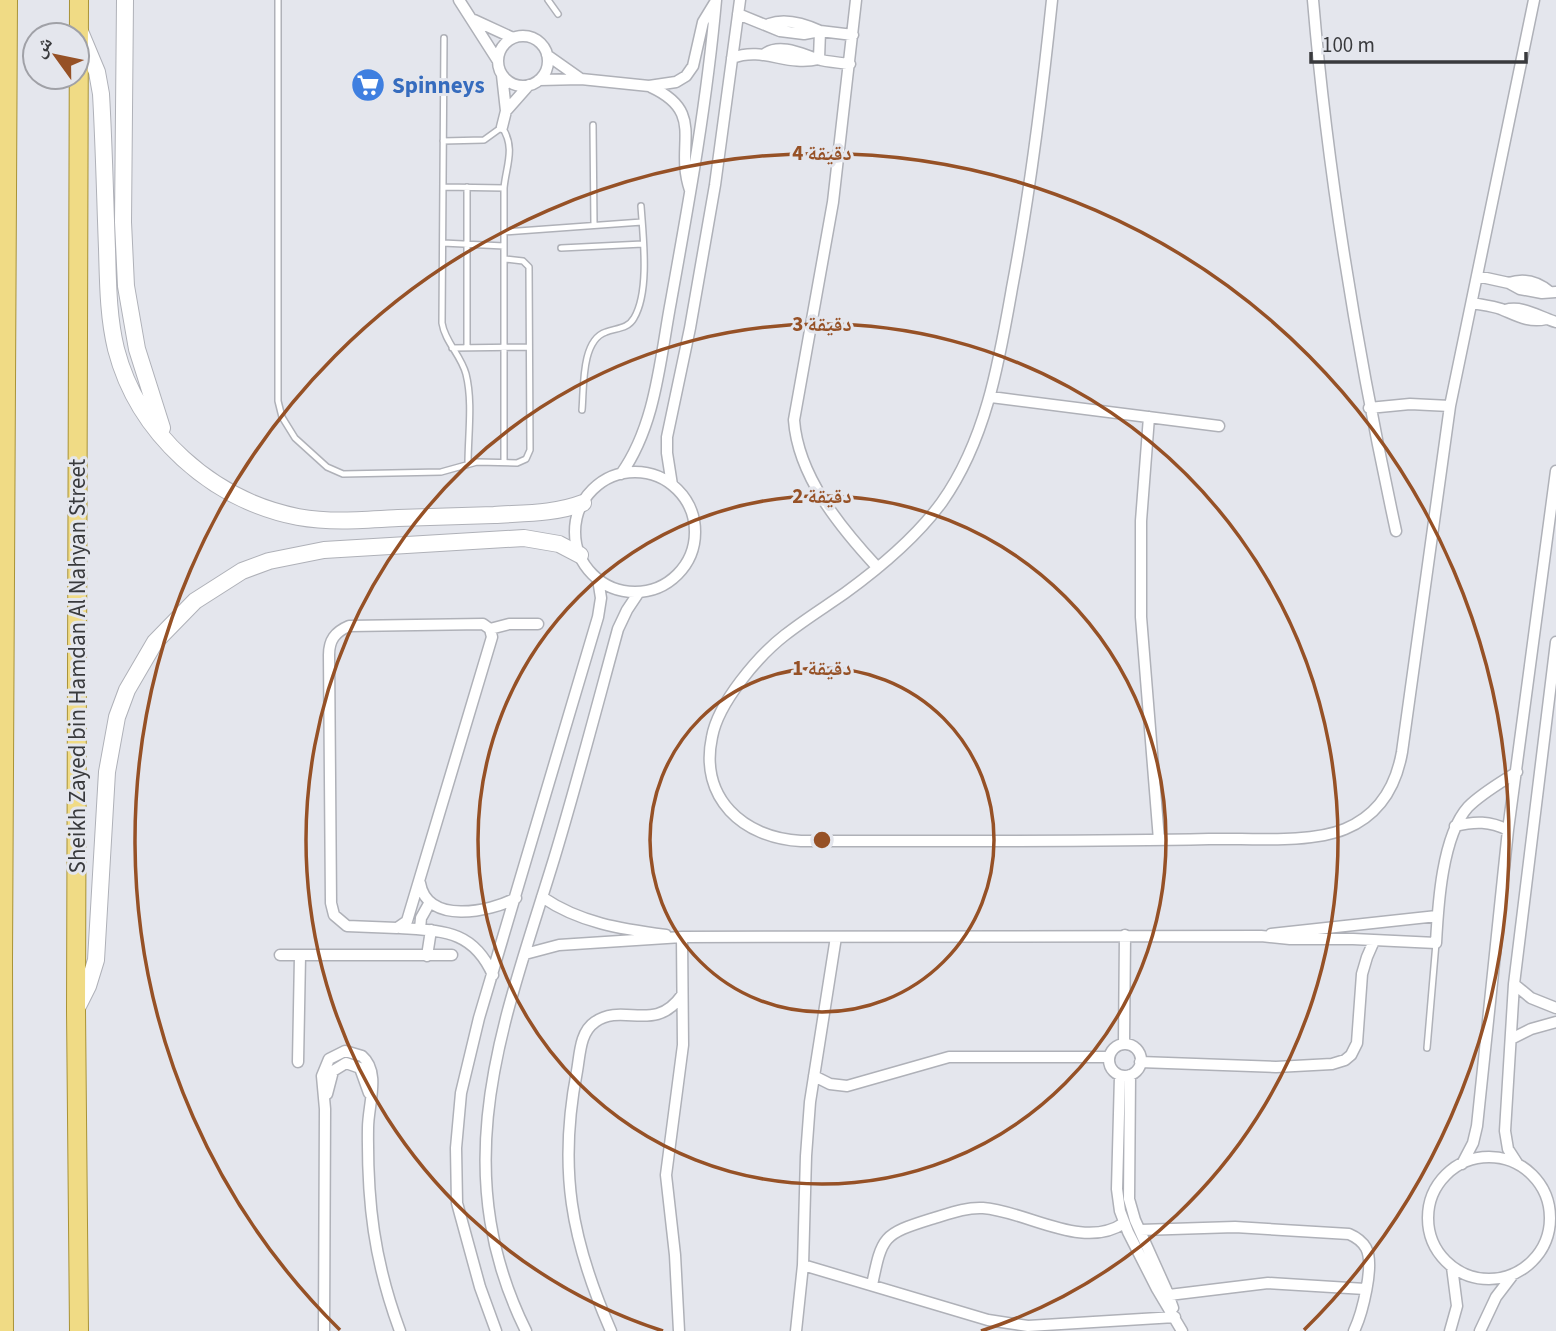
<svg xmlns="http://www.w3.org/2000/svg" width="1556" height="1331" viewBox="0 0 1556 1331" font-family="'Source Sans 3','Noto Naskh Arabic',sans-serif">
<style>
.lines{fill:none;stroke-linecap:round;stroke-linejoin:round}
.lane-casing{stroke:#afb1b8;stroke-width:8}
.street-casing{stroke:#afb1b8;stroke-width:13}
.secondary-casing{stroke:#afb1b8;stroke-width:18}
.primary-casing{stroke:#a99337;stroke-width:20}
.lane{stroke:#fff;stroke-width:5}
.street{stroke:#fff;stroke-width:10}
.secondary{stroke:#fff;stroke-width:16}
.primary{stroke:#f0db85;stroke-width:18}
.ring{fill:none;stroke:#965126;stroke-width:3.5}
.labels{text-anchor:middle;stroke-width:6;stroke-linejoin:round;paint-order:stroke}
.shop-label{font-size:23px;font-weight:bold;fill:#366cbe;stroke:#e4e6ed;text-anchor:start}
.street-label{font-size:23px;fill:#393a3d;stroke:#e4e6ed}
.centre{fill:#965126;stroke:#e4e6ed;stroke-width:3.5}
.ring-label{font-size:21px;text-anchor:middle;font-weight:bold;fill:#965126;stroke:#e4e6ed;stroke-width:6;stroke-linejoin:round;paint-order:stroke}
</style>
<rect width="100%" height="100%" fill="#e4e6ed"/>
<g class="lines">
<g class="lane-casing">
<path id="lane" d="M278,0V401L282,417L295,438L327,467L343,474L441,472L477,462L517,463L526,459L530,450L529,267L523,261L505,259
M548,0L558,14
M444,38L442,323C445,342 461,355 466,374C473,402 468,435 468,464
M593,125L594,225
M443,141L484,140L502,127C516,148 506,166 504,188V462
M443,187L504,188
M504,232L642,222
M443,243L504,246
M561,248L643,244
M452,348L529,347
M467,348V187
M582,410C584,388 581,340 606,332C616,328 628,329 634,318C650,291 643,236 641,206
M1427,1048L1436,943"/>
</g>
<g class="street-casing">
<path id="street" d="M459,0L498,61
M856,0L833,202L794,420C798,476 840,527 877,567
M1052,0C1042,97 1030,193 1012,288C999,362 986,440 942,502C918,535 878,569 845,593C825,607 804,620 785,635C758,656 718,703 712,737C699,798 743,838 801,841C937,841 1073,842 1209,839C1248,838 1309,844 1345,829C1379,815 1396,786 1402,752L1450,406L1534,0
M1313,0C1328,179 1358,356 1396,531
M738,14L780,31L804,34L820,31L853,35
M474,20L513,38
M769,24C785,18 805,24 820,31
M498 61a25 25 0 1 1 50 0a25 25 0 1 1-50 0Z
M766,53C783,43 805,56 821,60C831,62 841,63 850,64
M547,55L581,79
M732,58C764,46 786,67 819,59
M819,59L820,31
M539,80L581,79L649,86L676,82L686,76L693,66L703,22L714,4
M651,87C707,113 674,144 690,190
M506,111L529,85
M502,127L506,111L502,75
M1477,276L1509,283L1520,289L1542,293L1556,292
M1509,283C1524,278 1538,282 1550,292
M1472,303C1482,305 1492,306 1501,309C1516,315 1528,323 1546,319
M1505,310C1523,305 1539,317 1556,322
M991,397L1219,426
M1369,408L1410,404L1450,406
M1149,417L1141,521V617L1159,840
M575 532a60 60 0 1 1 120 0a60 60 0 1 1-120 0Z
M621,474C656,425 660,359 671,301C689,201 707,102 716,0
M672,485L667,453V437L690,328L715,185L740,0
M483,624L490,629L492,637L407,921L397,928L347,926L334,915L331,903L329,655C329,640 335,632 349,626Z
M490,629L509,624H538
M1455,826C1475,821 1490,821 1508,830
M420,883C427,925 490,912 516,898
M542,897C580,923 621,929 666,935
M400,928C443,931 473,930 493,975
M420,929L421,918L430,902
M1271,934L1437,916
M525,954L559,945L682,937L1261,936L1290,939H1353L1436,943C1438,905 1442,836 1468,807C1482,793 1500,783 1517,772
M280,955H452
M427,956L431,930
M1514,984L1531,998L1556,1008
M1511,1039L1531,1029L1556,1022
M1124,1044L1125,935
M1109 1060a16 16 0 1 1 32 0a16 16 0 1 1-32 0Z
M298,1062L300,956
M1140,1062L1276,1067L1332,1064L1345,1060L1351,1055L1357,1043L1362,974L1367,957L1374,941
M1130,1075L1129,1199L1135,1220L1166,1289L1173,1308
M814,1076L830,1084L847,1086L949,1057H1109
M1120,1076L1117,1189L1120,1211L1128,1232L1157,1289L1182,1331
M327,1094L333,1071L346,1063L360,1068L369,1093
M1428 1218a61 61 0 1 1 122 0a61 61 0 1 1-122 0Z
M1517,1163L1508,1149L1505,1131L1514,984L1556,642
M1462,1164L1473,1143L1477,1126L1508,830L1556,471
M1140,1230L1235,1227L1349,1234C1356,1237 1362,1241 1366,1248C1375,1265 1362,1314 1354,1331
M803,1265L988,1320L1028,1326L1175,1317
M872,1285C882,1236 883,1234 931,1219C948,1214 965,1207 983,1208C1027,1211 1083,1251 1124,1223
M1169,1295L1268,1283L1365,1289
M324,1331L325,1109L322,1076L329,1059L345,1051L362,1056C381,1072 368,1105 368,1128C367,1202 374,1261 400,1331
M496,1331L480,1287L457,1203L456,1148L461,1093L479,1018L598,617L601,598L598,579
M526,1331C444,1165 504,1022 554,859C577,783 597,706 618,629L627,610L639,592
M611,1331C571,1240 558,1169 577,1071C580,1054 580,1032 595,1022C623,1002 655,1034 682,995
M679,1331L675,1255L666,1175L683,1045L682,937
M796,1331L803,1265L806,1156L810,1102L836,937
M1450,1331L1457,1306L1452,1267
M1480,1331L1496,1297L1512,1276"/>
</g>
<g class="secondary-casing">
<path id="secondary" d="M125,0L123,222L126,286L137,349L162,428
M79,29L97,72L101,94C104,146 105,197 107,249C108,282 108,316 116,349C138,434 212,500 298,517C331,523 365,520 398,518C430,517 462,516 494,515C524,513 554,514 583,503
M76,1010L88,986L96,960L107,772L117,717L127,690L155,642L195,601L242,571L269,561L324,550L524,538L559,544L580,555"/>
</g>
<g class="primary-casing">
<path id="primary" d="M4,1331L3,961L8,0
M79,1331L76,1010L79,0"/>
</g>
<use href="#lane" class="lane"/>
<use href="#street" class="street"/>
<use href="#secondary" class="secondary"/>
<use href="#primary" class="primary"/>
</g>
<g class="ring">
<circle cx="822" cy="840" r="172"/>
<circle cx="822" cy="840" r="344"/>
<path d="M663 1331A516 516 0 1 1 981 1331"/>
<path d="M340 1330A687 687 0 1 1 1304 1330"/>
</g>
<defs>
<g id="supermarket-disc" transform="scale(1.75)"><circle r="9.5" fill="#3f7fe0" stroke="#e4e6ed"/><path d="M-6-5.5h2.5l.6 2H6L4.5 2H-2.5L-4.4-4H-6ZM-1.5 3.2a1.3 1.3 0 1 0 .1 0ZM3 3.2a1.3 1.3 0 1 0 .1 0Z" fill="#fff"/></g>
</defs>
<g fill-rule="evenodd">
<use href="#supermarket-disc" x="368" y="85"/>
</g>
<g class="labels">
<g class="shop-label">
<text x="392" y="93">Spinneys</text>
</g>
<g class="street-label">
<text transform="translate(77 666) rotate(-90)" y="8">Sheikh Zayed bin Hamdan Al Nahyan Street</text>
</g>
</g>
<circle cx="822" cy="840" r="10" class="centre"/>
<g class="ring-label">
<text x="822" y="160">4 دقيقة</text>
<text x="822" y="331">3 دقيقة</text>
<text x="822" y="503">2 دقيقة</text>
<text x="822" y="675">1 دقيقة</text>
</g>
<g transform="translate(56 56) rotate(303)"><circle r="33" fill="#e4e6ed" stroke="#a0a1a7" stroke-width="2"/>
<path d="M0-5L12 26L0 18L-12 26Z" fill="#965126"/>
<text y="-10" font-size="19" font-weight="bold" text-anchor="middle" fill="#393a3d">ش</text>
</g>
<path d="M1311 52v10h215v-10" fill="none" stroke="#393a3d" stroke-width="3.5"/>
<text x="1322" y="52" font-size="21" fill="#393a3d" stroke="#e4e6ed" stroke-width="5" paint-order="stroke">100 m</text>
</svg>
